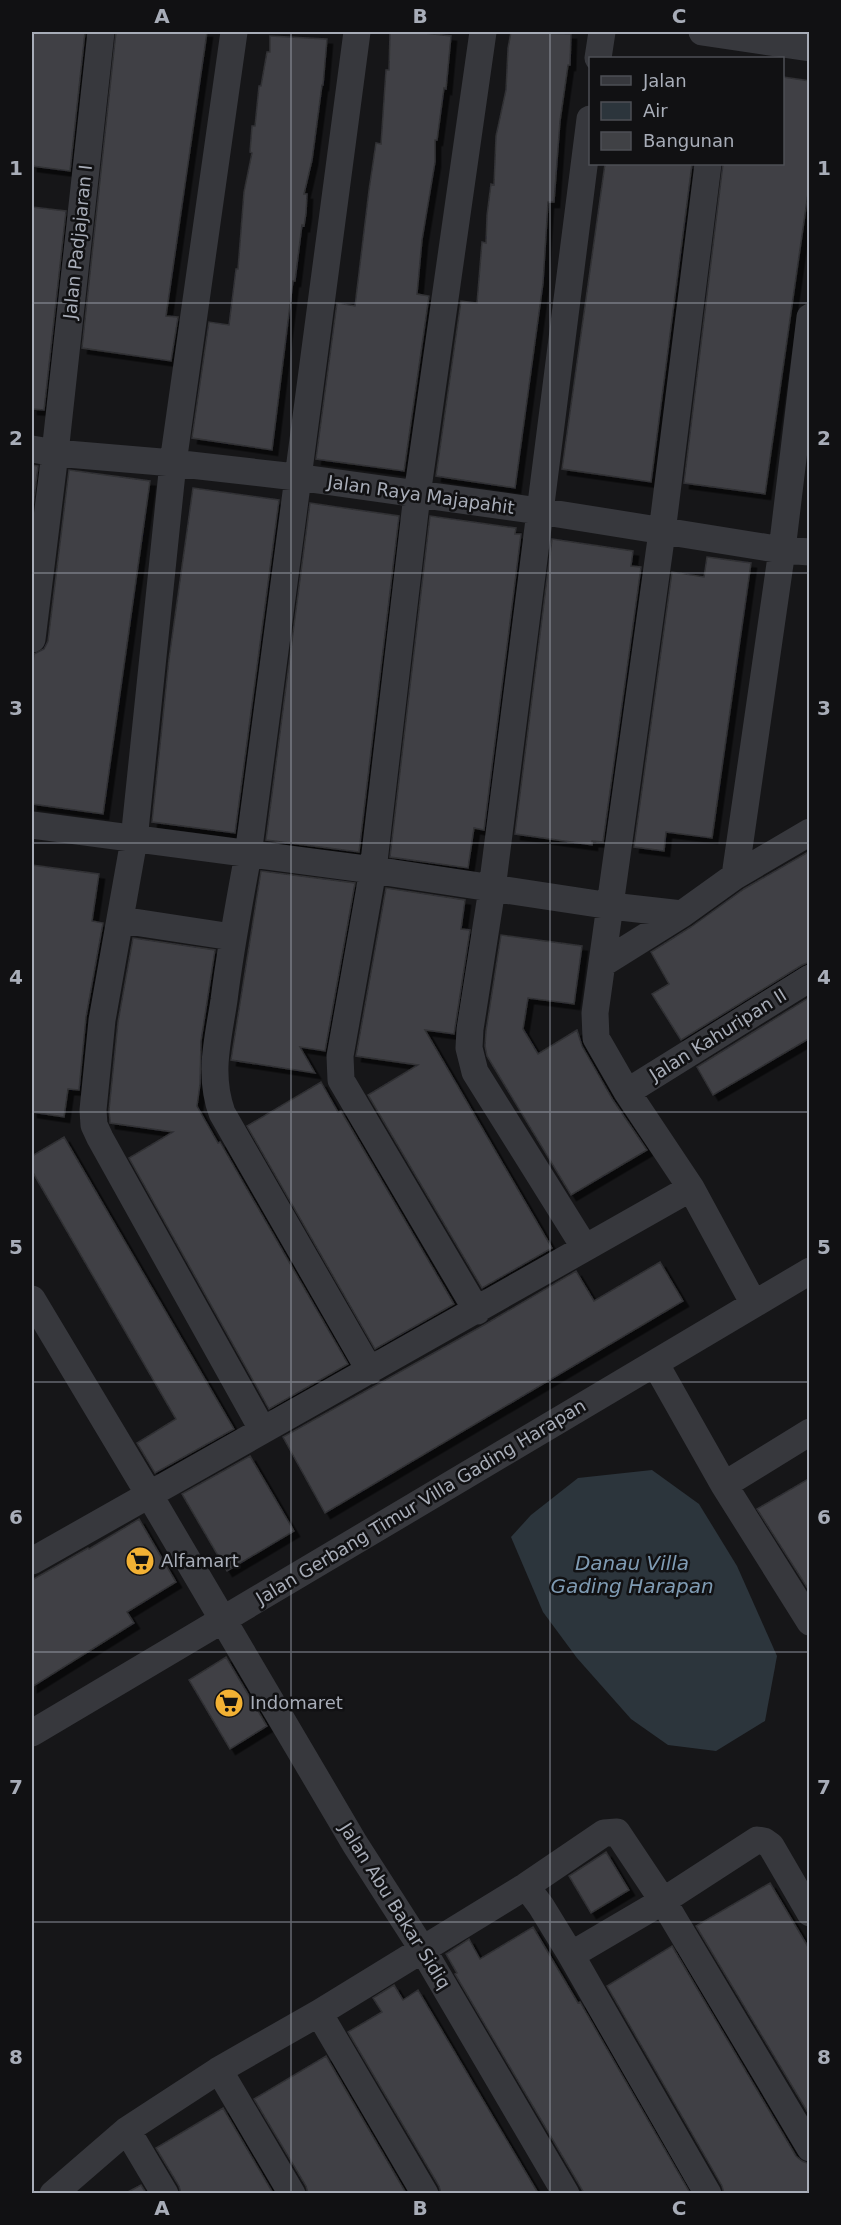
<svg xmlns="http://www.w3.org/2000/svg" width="841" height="2225" viewBox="0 0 841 2225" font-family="'DejaVu Sans',sans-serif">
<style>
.water{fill:#2c353c}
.building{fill:#404145;stroke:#303034;stroke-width:1.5;filter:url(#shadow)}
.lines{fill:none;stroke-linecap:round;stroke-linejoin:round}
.minor{stroke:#37383d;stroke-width:27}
.grid{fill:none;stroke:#a8adb8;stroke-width:1.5;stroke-opacity:0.55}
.labels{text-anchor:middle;stroke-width:5;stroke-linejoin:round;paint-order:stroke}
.street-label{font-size:18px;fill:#a8adb8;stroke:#111113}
.poi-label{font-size:18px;fill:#a8adb8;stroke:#111113;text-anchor:start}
.water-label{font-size:20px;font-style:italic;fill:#7f9bb3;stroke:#111113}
.neatline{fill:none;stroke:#a8adb8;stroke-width:2}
.grid-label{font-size:20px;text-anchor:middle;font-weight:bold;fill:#a8adb8}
</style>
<defs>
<filter id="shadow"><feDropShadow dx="5.5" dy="5.5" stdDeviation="0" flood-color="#0009"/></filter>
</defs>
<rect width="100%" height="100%" fill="#161618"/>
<path class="water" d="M652,1470L699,1504L737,1566L777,1656L765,1721L716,1751L668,1745L631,1719L577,1658L543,1612L511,1537L531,1515L578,1478Z"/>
<path class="building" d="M32,32H85L70,171L32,166Z
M116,32H207L166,316L178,317L171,361L82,348Z
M390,32H415L451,36L446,89L444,88L437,140H435V162L422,240L417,294L429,296L404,471L316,459L337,303L355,306L369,190L376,143L381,144L386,70H389Z
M511,32L571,34L570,65H568L560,121L554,202H548L543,283L515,488L436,476L461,301L477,303L482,242L486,243L487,215L491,184L494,185L496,136L506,90L508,48Z
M270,36L327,39L323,85H322L312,160L304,194H307L306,213L304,226L302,225L295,281H293L272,450L192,438L209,322L229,325L236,269H238L244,192L252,153L250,152L252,126H255L259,86H261L267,52H270Z
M783,77L810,81V179L765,494L684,483L723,164H783Z
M605,164H692L651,482L562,469Z
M32,207L66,211L44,410L32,409Z
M32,465L38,466L32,515Z
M69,470L150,481L103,814L32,804V671L34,654L44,649L48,641Z
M193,488L279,500L235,833L152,822L169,659Z
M310,503L399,516L359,852L266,840Z
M430,516L516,528L515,534H521L484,830L474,828L468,868L390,857Z
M552,539L633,551L631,566L641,567L603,842L592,841V845L515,834Z
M707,557L751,563L712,838L666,832L664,851L634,847L672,572L704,577Z
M810,851V962L802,965L681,1040L652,994L669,984L651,952L691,927L744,889Z
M32,865L99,874L92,921L103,923L86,1017L79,1090L68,1089L64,1117L32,1112Z
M261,871L355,883L325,1051L300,1047L315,1073L231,1060Z
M386,888L465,900L461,929L470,930L454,1034L425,1030L552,1248L482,1288L368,1095L418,1065L356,1056Z
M501,935L582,946L574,1004L528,998L523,1029L538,1054L577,1030L582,1046L613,1100L647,1150L571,1195L487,1056L485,1046L486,1031Z
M133,938L215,950L201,1041L200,1084L197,1106L218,1143L220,1142L348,1364L269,1409L129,1158L173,1132L110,1123V1121L109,1110L118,1022Z
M810,997V1038L713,1095L697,1067Z
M321,1082L338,1112L341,1111L454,1304L375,1349L247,1126Z
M64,1137L234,1429L155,1473L137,1443L176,1419L32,1171V1156Z
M660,1262L683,1301L325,1513L283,1437L484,1325L576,1271L594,1301Z
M250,1456L294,1531L227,1571L182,1494Z
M810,1478V1592L757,1509Z
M139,1519L176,1582L127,1612L134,1623L32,1687V1580L88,1548L89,1549Z
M226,1657L267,1726L230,1749L189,1680Z
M606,1852L629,1890L591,1913L569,1876Z
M770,1883L810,1950V2116L696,1926Z
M533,1927L578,2003L580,2002L690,2193H584L455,1974L457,1973L446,1954L469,1939L480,1959Z
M672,1946L796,2156L802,2161L810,2164V2193H724L722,2186L607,1986Z
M394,1985L403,2000L418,1990L538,2193H441L439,2186L348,2032L382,2012L373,1998Z
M326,2056L406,2193H308L306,2186L254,2099Z
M223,2108L273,2193H181L179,2186L156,2148Z
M141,2185L146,2193H126Z"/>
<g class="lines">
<path class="minor" d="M234,32L173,463L134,840L102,1020L93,1110L94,1125L100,1138L262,1429
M357,32L248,855C239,903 230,951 224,1000C218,1040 208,1074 222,1113L370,1371
M702,32L810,48
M598,58L602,32
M708,164L662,532L595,1013L596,1038L627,1092L691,1188L754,1304
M32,449L55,453L173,463L296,477L539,511L782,550L810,552
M32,639L55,453L101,32
M32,825L373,870L611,906L682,914
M735,876L782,550L810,317
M121,920L232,937
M602,964L682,914L735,876L810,832
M627,1092L810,978
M585,1248L475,1072L469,1048L470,1029L492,889L590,119
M32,1299L150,1496L355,1844L423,1950L566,2194
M477,1311L341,1080L340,1056L373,870L417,495L483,32
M655,1363L724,1485L810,1432
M724,1485L810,1622
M32,1561L691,1188
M32,1733L810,1271
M526,1886L604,1833L617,1832L663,1901L810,2148
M571,1955L663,1901L757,1840L764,1841L771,1846L810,1913
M319,2013L425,2194
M219,2070L292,2194
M127,2130L165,2194
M53,2194L127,2130L219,2070L319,2013L526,1886L541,1906L571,1955L708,2194"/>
</g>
<path class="grid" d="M291,32V2194M550,32V2194M32,303H810M32,573H810M32,843H810M32,1112H810M32,1382H810M32,1652H810M32,1922H810"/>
<defs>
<g id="supermarket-disc" transform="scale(1.5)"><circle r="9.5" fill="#f2b134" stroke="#111113"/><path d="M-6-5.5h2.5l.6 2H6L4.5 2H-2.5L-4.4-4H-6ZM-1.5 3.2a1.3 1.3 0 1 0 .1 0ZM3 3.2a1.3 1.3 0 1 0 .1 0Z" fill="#111"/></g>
</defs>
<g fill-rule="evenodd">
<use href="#supermarket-disc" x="140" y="1561"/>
<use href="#supermarket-disc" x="229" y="1703"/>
</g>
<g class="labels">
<g class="street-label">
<text transform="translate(78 242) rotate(-84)" y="6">Jalan Padjajaran I</text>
<text transform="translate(421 495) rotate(8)" y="6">Jalan Raya Majapahit</text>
<text transform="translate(718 1035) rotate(-32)" y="6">Jalan Kahuripan II</text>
<text transform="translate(421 1502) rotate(-31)" y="6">Jalan Gerbang Timur Villa Gading Harapan</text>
<text transform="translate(395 1906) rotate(58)" y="6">Jalan Abu Bakar Sidiq</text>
</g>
<g class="poi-label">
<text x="161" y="1567">Alfamart</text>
<text x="250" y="1709">Indomaret</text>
</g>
<g class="water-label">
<text x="632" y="1570">Danau Villa<tspan x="632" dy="23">Gading Harapan</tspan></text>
</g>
</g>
<rect width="841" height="2225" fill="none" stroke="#111113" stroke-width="66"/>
<rect x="589" y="57" width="195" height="108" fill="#111113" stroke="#4d4f55" stroke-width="1.5"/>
<rect x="601" y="76" width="30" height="9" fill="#37383d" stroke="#4d4f55" stroke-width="1.5"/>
<text x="643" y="87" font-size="18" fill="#a8adb8">Jalan</text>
<rect x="601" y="102" width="30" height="18" fill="#2c353c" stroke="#4d4f55" stroke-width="1.5"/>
<text x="643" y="117" font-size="18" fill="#a8adb8">Air</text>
<rect x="601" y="132" width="30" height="18" fill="#404145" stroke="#4d4f55" stroke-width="1.5"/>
<text x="643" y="147" font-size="18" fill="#a8adb8">Bangunan</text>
<rect x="33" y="33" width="775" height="2159" class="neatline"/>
<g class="grid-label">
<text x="162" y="23">A</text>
<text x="420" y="23">B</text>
<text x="679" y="23">C</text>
<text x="16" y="175">1</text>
<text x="824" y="175">1</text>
<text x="16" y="445">2</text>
<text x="824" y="445">2</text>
<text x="16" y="715">3</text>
<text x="824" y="715">3</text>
<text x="16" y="984">4</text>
<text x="824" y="984">4</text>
<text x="16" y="1254">5</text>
<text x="824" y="1254">5</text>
<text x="16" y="1524">6</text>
<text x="824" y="1524">6</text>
<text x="16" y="1794">7</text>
<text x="824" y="1794">7</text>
<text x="16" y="2064">8</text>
<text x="824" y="2064">8</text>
<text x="162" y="2215">A</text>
<text x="420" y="2215">B</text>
<text x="679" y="2215">C</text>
</g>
</svg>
